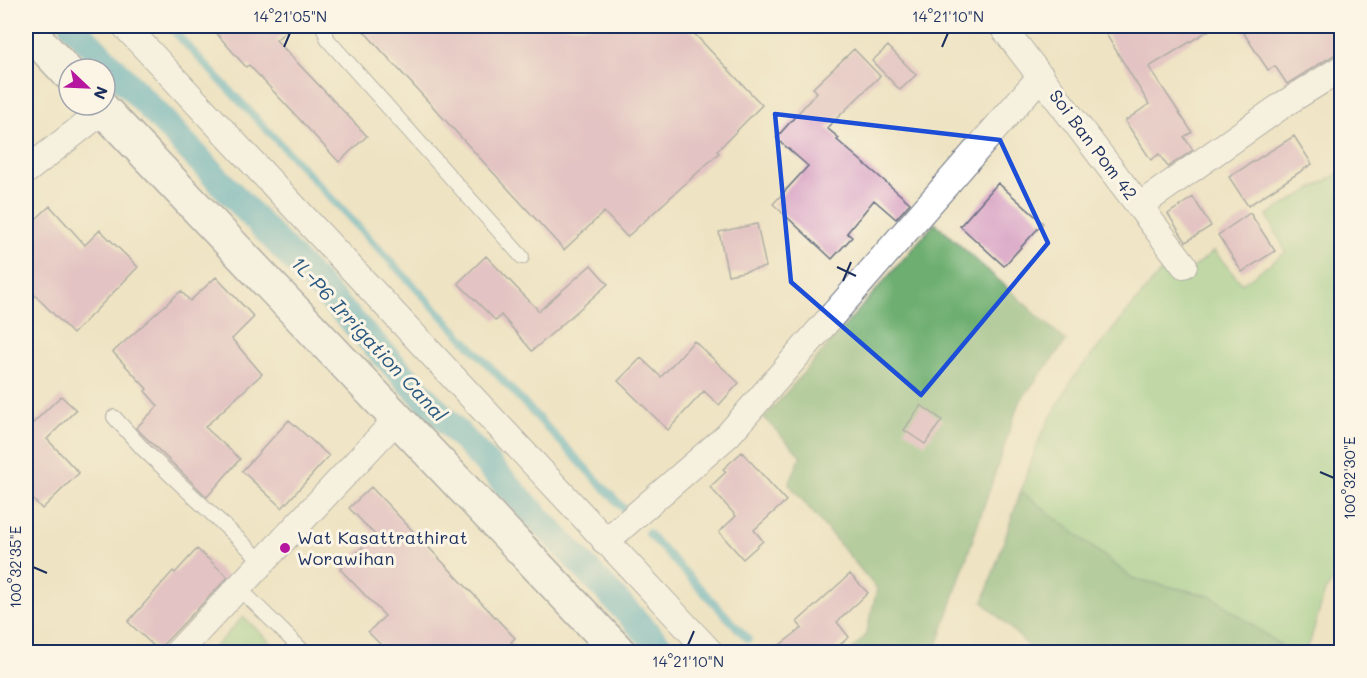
<svg xmlns="http://www.w3.org/2000/svg" width="1367" height="678" viewBox="0 0 1367 678" font-family="Mali,sans-serif">
<style>
.green{fill:#89cb83;stroke:#527d70;stroke-width:1.5}
.forest{fill:#6eaf71;stroke:#446f68;stroke-width:1.5}
.lines{fill:none;stroke-linecap:round;stroke-linejoin:round}
.stream{stroke:#43a8c3;stroke-width:8}
.canal{stroke:#43a8c3;stroke-width:27}
.building{fill:#d59cc3}
.lane-casing{stroke:#656e81;stroke-width:16}
.street-casing{stroke:#656e81;stroke-width:28}
.secondary-casing{stroke:#656e81;stroke-width:36}
.lane{stroke:#fff;stroke-width:14}
.street{stroke:#fff;stroke-width:26}
.secondary{stroke:#fff;stroke-width:33}
.marked{fill:none;stroke:#1d4ed8;stroke-width:4.5;stroke-linejoin:round}
.ticks{fill:none;stroke:#1b2f5e;stroke-width:2}
.poi-dot{fill:#b5179e;stroke:#fcf5e5;stroke-width:2}
.labels{text-anchor:middle;stroke-width:6;stroke-linejoin:round;paint-order:stroke}
.street-label{font-size:18px;fill:#1b2f5e;stroke:#fcf5e5}
.poi-label{font-size:18px;fill:#1b2f5e;stroke:#fcf5e5;text-anchor:start}
.water-label{font-size:20px;font-style:italic;fill:#295981;stroke:#fcf5e5}
.neatline{fill:none;stroke:#1b2f5e;stroke-width:2}
.ticks-label{font-size:15px;text-anchor:middle;fill:#1b2f5e}
</style>
<rect width="100%" height="100%" fill="#fcf5e5"/>
<filter id="ink" filterUnits="userSpaceOnUse"><feTurbulence type="fractalNoise" baseFrequency=".0167" numOctaves="2"/><feDisplacementMap in="SourceGraphic" scale="12" xChannelSelector="R" yChannelSelector="G"/><feConvolveMatrix kernelMatrix="1 2 1 2 8 2 1 2 1" color-interpolation-filters="sRGB"/></filter>
<filter id="wash" filterUnits="userSpaceOnUse"><feTurbulence type="fractalNoise" baseFrequency=".008" numOctaves="4" result="noise"/><feDisplacementMap in="SourceGraphic" scale="24" xChannelSelector="R" yChannelSelector="G"/><feGaussianBlur stdDeviation="1.35" result="paint"/><feColorMatrix in="noise" values="0 0 0 0 0 0 0 0 0 0 0 0 0 0 0 0 0 1.4 0 .05"/><feComposite in="paint" operator="in"/></filter>
<g filter="url(#wash)">
<rect width="100%" height="100%" fill="#eee3c3"/>
<path class="green" d="M1341,172V571L1325,591L1310,642L1303,652H1290L1211,596L1132,578L1021,491L1041,435L1073,378L1164,268L1176,282L1214,251L1242,284L1286,252L1267,215Z
M243,617L281,652H210Z"/>
<path class="forest" d="M935,223L1066,341L1019,402L935,652H850L866,635L877,589L789,484L801,456L764,418Z
M1021,491L1132,578L1211,596L1290,652H1035L983,602Z"/>
<g class="lines">
<path class="stream" d="M169,26L624,509
M648,533L748,639"/>
<path class="canal" d="M73,26L665,652"/>
</g>
<g id="blocks">
<path class="building" d="M210,26H292L276,40L367,136L339,162L249,65L246,67Z
M359,26H687L762,105L717,151L719,153L627,237L604,212L564,250Z
M1101,26H1216L1149,67L1192,132L1184,137L1193,150L1168,167L1159,154L1151,160L1125,121L1149,104Z
M1239,26H1341V53L1334,55L1287,84L1275,66L1268,70Z
M888,46L916,75L900,90L872,61Z
M854,49L880,76L827,128L839,138L837,140L910,203L896,219L874,200L847,233L852,237L832,259L773,204L808,166L776,138L817,92L813,88Z
M1294,136L1312,164L1248,206L1229,177Z
M998,183L1043,223L1004,266L960,226Z
M1193,197L1211,226L1186,242L1168,214Z
M50,206L85,245L100,230L138,267L73,334L26,286V228Z
M1250,213L1275,251L1242,272L1218,235Z
M757,224L766,267L728,275L719,232Z
M486,256L539,311L591,265L608,284L532,351L501,315L496,321L458,283Z
M216,277L254,317L232,339L262,374L205,427L240,459L207,497L136,428L158,406L145,391L147,389L113,352L181,291L190,301Z
M694,341L739,383L719,405L704,391L668,430L618,381L641,358L661,377Z
M61,396L76,410L47,439L79,473L42,509L26,492V417L32,424Z
M921,405L942,420L925,444L904,430Z
M289,420L329,456L282,508L242,471Z
M742,452L786,501L754,530L763,541L743,559L719,532L736,516L710,487L726,472L723,469Z
M371,487L515,638L511,642L521,652H388L368,632L385,616L340,569L375,535L349,508Z
M197,549L228,577L158,650L128,622L173,571L175,573Z
M850,574L868,593L837,622L849,637L831,652H771L802,628L797,622Z"/>
</g>
</g>
<g filter="url(#ink)">
<use href="#blocks" fill-opacity="0" stroke="#656e81" stroke-width="1.5"/>
<g class="lines">
<g class="lane-casing">
<path id="lane" d="M323,26L328,40L522,257
M114,417L144,450L263,562
M238,587L304,652"/>
</g>
<g class="street-casing">
<path id="street" d="M125,26L710,652
M1002,26L1184,265
M26,171L104,110
M1139,206L1284,104L1342,68
M605,542L728,435L1041,76
M178,652L397,419"/>
</g>
<g class="secondary-casing">
<path id="secondary" d="M26,28L69,74
M99,105L619,652"/>
</g>
<use href="#lane" class="lane"/>
<use href="#street" class="street"/>
<use href="#secondary" class="secondary"/>
</g>
</g>
<path d="M0 0H1367V678H0ZM775,114L1000,140L1048,243L921,395L791,282Z" fill="#eee3c3" fill-opacity=".55" fill-rule="evenodd"/>
<path class="marked" d="M775,114L1000,140L1048,243L921,395L791,282Z"/>
<path class="ticks" d="M284,47L290,33M942,47L948,33M837,267L856,276M843,281L851,262M1320,472L1334,478M33,567L47,573M688,645L694,631"/>
<circle class="poi-dot" cx="285" cy="548" r="6"/>
<g class="labels">
<g class="street-label">
<text transform="translate(1093 145) rotate(53)" y="6">Soi Ban Pom 42</text>
</g>
<g class="poi-label">
<text x="297" y="544">Wat Kasattrathirat<tspan x="297" dy="21">Worawihan</tspan></text>
</g>
<g class="water-label">
<text transform="translate(369 339) rotate(47)" y="7">1L-P6 Irrigation Canal</text>
</g>
</g>
<rect width="1367" height="678" fill="none" stroke="#fcf5e5" stroke-width="66"/>
<g transform="translate(87 87) rotate(113)"><circle r="28" fill="#fcf5e5" stroke="#a2a6af" stroke-width="1.5"/>
<path d="M0-4.5L10 22L0 15L-10 22Z" fill="#b5179e"/>
<text y="-9" font-size="16" font-weight="bold" text-anchor="middle" fill="#1b2f5e">N</text>
</g>
<rect x="33" y="33" width="1301" height="612" class="neatline"/>
<g class="ticks-label">
<text x="290" y="22">14°21'05"N</text>
<text x="948" y="22">14°21'10"N</text>
<text transform="translate(1350 478) rotate(-90)" y="5">100°32'30"E</text>
<text transform="translate(16 567) rotate(-90)" y="5">100°32'35"E</text>
<text x="688" y="667">14°21'10"N</text>
</g>
</svg>
